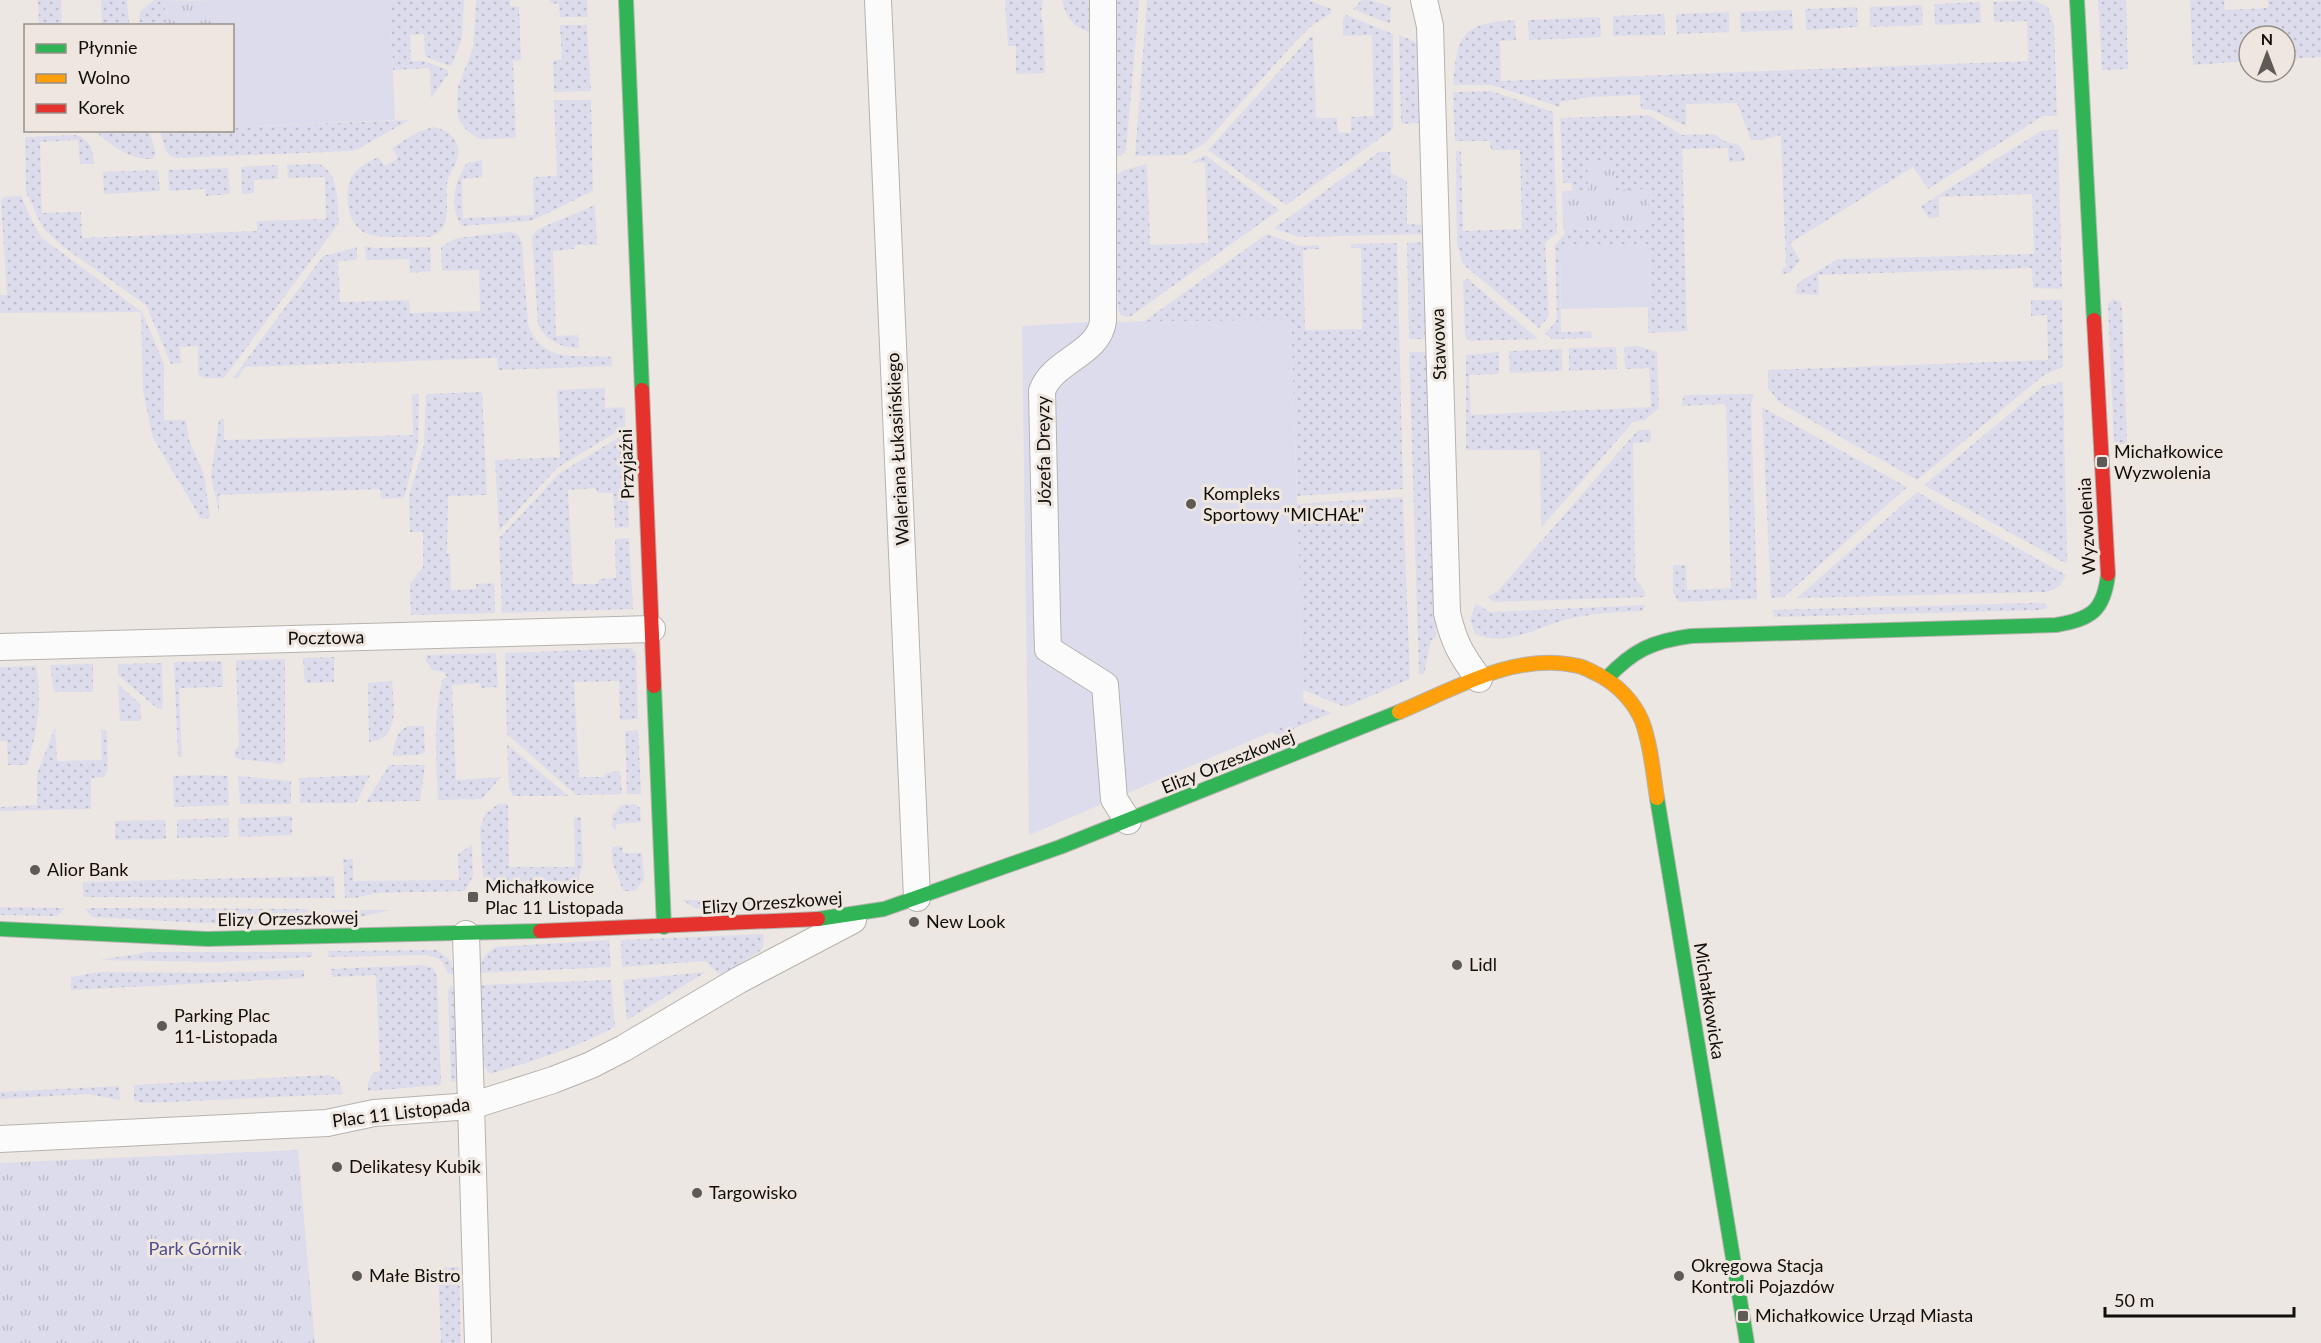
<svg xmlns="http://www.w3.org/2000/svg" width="2321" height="1343" viewBox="0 0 2321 1343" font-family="Lato,sans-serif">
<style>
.grass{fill:url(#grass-dots)}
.park{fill:url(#park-tufts)}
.garden{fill:#dddcec}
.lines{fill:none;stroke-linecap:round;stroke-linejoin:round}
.street-casing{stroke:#b6b3af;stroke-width:28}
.fast-casing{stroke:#b6b3af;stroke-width:16}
.slow-casing{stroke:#b6b3af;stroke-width:16}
.jam-casing{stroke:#b6b3af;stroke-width:16}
.street{stroke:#fcfbfb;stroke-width:26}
.fast{stroke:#30b455;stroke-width:14}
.slow{stroke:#ff9f0a;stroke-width:14}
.jam{stroke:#e5322d;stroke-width:14}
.poi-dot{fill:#5e5a56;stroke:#efe7df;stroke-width:2}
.labels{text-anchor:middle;stroke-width:6;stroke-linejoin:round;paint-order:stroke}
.street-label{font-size:18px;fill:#110e0b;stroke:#efe7df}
.poi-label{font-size:18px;fill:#110e0b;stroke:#efe7df;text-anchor:start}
.park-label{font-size:18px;fill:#4f4e8f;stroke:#efe7df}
</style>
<defs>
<pattern id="grass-dots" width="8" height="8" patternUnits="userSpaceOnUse" patternTransform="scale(1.5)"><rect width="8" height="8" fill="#dddcec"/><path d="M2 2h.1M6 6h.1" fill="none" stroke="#bdbcc9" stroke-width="1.8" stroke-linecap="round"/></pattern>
<pattern id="park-tufts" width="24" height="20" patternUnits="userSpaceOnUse" patternTransform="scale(1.5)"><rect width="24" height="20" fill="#dddcec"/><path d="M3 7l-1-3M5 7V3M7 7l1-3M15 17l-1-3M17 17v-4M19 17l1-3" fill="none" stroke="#bdbcc9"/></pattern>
</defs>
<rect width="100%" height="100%" fill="#ece7e2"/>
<path class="grass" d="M38,0H61L62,25H39Z
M101,0H127L129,25H102Z
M154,0H192L165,1L166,25H139L140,12Z
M390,0H464L462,38L452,65L449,66L425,56L424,34L410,35L411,61H425L447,70L449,73L431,98L430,68L393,70Z
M476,0H510V6L519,7L521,60L513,61L516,138L479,139L467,131L459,120L457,110L458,87L473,48Z
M550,0H587L588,17H560L559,4L550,3Z
M1005,0H1043L1041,12L1044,32L1045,73L1016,74V46H1008Z
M1062,0H1090L1089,32C1073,27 1066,17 1062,0Z
M1111,0H1139V3L1126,150L1121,156L1107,157Z
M1147,0H1308L1331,9V13L1310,27L1295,42L1205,143L1185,155L1135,156Z
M1362,0H1371L1391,7L1390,24L1353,9Z
M2034,0L2048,7L2054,24L2057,116H2043L1928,189L1913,167L1790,243L1800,260L1790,273L1782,274V269L1786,267L1781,135L1762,140H1751L1737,103L1686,104V126L1652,110L1641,109L1640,95L1590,97L1560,102V107L1492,85H1453C1458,33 1461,24 1515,20L1516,40L1500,41L1501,81L2028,61L2027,21L1994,22L1993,2Z
M2098,0H2126L2128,69L2102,70Z
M2190,0H2224L2225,10L2268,8V0H2321V57L2285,59V36H2249V61L2193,65Z
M1980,2L1981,23L1935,25L1934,4Z
M1922,5L1923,25L1870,27V7Z
M1857,7L1858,27L1806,30L1805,9Z
M1792,10L1793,30L1741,32L1740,12Z
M1729,12V32L1677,34L1676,14Z
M1664,14L1665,35L1613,36V16Z
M1346,15L1393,34V129L1286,205L1208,150L1311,36L1313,37L1316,118H1337L1338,132L1351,133V117L1374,116L1372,35L1343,36V19Z
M1600,17L1601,37L1529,40L1528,20Z
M560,25H587L591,91L554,92L553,61L562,59Z
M1399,35L1423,45L1425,119L1419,123L1401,124Z
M1491,91L1553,112L1557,232L1545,243L1549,316L1539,328L1463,264L1457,244L1456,151H1461L1463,231L1522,229L1520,150H1491L1490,141H1455L1453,92Z
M554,100H591L593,191L531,221L462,226C448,207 455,180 467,163L482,160V177L462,179L463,218L534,215L533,177L557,176Z
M1648,115L1682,135L1715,134L1724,141L1739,145L1744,153L1745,161L1729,162L1728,148L1682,149L1687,331L1648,333V307H1650L1649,244L1560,246L1561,332L1591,331L1592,338L1552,339L1545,334L1557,320L1555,245L1564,235L1565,230L1649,228L1616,190L1572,191V183H1563L1560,118Z
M409,120L358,149L351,151L176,158C164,155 164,144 161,133L163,131L232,130L233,127Z
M433,127C451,130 464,143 456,163C453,170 447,177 447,185C445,204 454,230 429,237C411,236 383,239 368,234C347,227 343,193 352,176C358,167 369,162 378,157L385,166L398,158L392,148L418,132Z
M2058,129L2062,289L2033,288L2032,268L1818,275L1819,295L1797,294L1795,292L1798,283L1838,259L2034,254L2032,194L1939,197V217L1929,218L1921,206L2041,131Z
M95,131H149L156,154L152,159C130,160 110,145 95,131Z
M75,135C90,138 93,150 94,164H80L78,140L40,142L42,213L81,212L82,238L257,231V221L326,219L325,177L288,178L287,165L319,164C340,173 337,204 339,223L224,378H205L198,375V346L180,347L181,363L171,364L146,305L62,246L43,228L26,192L25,137Z
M1379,152H1390L1391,173L1407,181V224L1427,225V234L1298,237L1274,228Z
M1205,155L1279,210L1131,316L1126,317L1121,315L1118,310L1114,177L1124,170L1147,164L1150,245L1208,243L1205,162L1190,163Z
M278,165V179L254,180V193L242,194L241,167Z
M228,168L230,194L206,196L205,189L169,191L168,170Z
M158,170L160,191L104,194L103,172Z
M21,196L33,223L42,238L142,312L164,364V420H186L189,440L204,474L210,518L201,519L153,438L143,391L141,312L0,313V295H7L1,201L4,197Z
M595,205L597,245H575L574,249L553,251L556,336L578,335L579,348C561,348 545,340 538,324L532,237L538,229Z
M511,232L518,235L522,243L528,324C542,365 578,354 612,357V366L498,370L497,358L245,367L238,378H233L323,256L357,247V260L338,261L340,302L409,300L410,313L480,311L479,270L442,271L441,247L457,238Z
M1267,234L1300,246L1319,245V249L1303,250L1305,330L1362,329L1361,248H1351V244L1397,243L1403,489L1297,496L1291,320L1143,322Z
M1429,242L1431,339H1409L1407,243Z
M365,246L375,248L430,247L431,271L410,273L409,259L366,260Z
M1468,279L1538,339L1470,341L1465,336L1463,281Z
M2114,299L2121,302L2122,310L2127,444H2114L2108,303Z
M2031,300H2062L2063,367L2044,375L1917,480L1780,403L1768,388V370L2048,360L2047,315L2031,316Z
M1638,346L1657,352L1659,408L1645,420L1633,422L1541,528L1540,450H1466V355L1499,352V374L1469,375L1471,415L1651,407L1649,368L1625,369L1624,347Z
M1616,347L1617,369L1569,371V348Z
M1562,349V371L1510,373L1509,351Z
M1409,352H1431L1436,638L1431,640L1424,674H1419Z
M2063,382L2067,564L1924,485L2043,386Z
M605,388V408L625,407V427L557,468L499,531L495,460L560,457L557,390Z
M482,392L487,495L448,496L447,554H450L451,590L476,589V584L494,583L495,613L411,615L410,584L423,567V532H410L409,495L424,445L426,394Z
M412,394H419L418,445L404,498L381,499L380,489L219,495V512L211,476L219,419H224V440L413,435Z
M1754,394L1751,404L1757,599L1679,602L1673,593V565H1686L1687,590L1731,588L1726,404L1681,406L1684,395Z
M1762,407L1907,487L1784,597L1771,598Z
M1638,430H1651V442L1633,443L1635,578L1645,592V597L1494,602L1487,597L1498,591Z
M626,433L629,527L615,528L613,493H597L596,488L568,490L573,584H598L599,579L616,578L615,539L629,538L633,609L502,613L499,538L560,473Z
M1917,492L2066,575C2061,586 2056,590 2045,592L1797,598Z
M1403,497L1410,679L1345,707L1303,690L1297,504Z
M2035,603L2046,604L2048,608L2039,610L1774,617L1773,610Z
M1476,604L1490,612L1646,605L1642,611C1619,612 1596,613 1573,618C1539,625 1511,648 1475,634L1470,619Z
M631,648L636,653L638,719L620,720L619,681L574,682L579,777H604L605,773L620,771L622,794L576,795L507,734L505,653Z
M496,653L498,687L481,688L480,683L452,685L456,780L501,777L482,799L438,800C436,760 433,719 442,680L447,677L444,672L432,670L426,661V655Z
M334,657V682L305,683L303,658Z
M285,659V761L281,764L238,759L235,757L234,752L239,745L236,660Z
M222,661L223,687L179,688L182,757H178L174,662Z
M162,663L163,709H158L118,675V664Z
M93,664V692H54L50,665Z
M36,666C42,701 38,731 27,765H8L7,741H0V667Z
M392,681C393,705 402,738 369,742L368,683Z
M118,684L140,704L141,721H120Z
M1296,699L1332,713L1278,735L1266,729Z
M408,726H424L425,752L419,755L393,756C395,744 395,732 408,726Z
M55,727L57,761L102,760L101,729L107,731L108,770L104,777L91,778V809L0,811V807L37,805V774Z
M638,730L641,794H627L625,731Z
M507,744L568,796H513L509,788Z
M389,765H425L420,801L366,802Z
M203,775L228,776L229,805L174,807L173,776Z
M370,775L356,803H300L299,778Z
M238,776L291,781V804H240Z
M498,804H508L509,867H575L574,817H581L583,863L575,892L542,887L489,889L483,876L480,828L485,814Z
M635,804L640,808L641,822L616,824V830L612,827V817L621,805Z
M292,816V835L239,837L238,818Z
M229,818V837L177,838V820Z
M165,820L166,839L115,840V821Z
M472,845L473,876L465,891L376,893L355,898H345L343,859H353V881L459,880L458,854Z
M622,846L623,853H642L644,879L635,891H623L612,861V847Z
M334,876L335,898L83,897V882Z
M682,900H829L769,908L704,910L695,908Z
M0,907L65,908L57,916L0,915Z
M93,908L305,909L310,912L313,924L205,923L92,917L85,909Z
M335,910H391L327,924L330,912Z
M764,934L763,947L761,950L724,974L718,973L705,961L622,967L621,940Z
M609,940L611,967L479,973C480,961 485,953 496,947Z
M437,950L450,960L455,976L448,973L441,960L427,955L328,957V951Z
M149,952H312V957L216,962L99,960Z
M421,965L433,968L437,976L441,1085L368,1091C367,1084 369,1079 373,1073L380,1071L376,975L332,977L331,969Z
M304,970V978L71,990V977L100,972L214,973Z
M706,972L627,1020L623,980Z
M611,980L615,1027C572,1049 537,1060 490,1074L485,1068L482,1057L479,985Z
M451,986H455L459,1081L451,1082L448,991Z
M329,1075L339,1080L343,1094L146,1103L134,1101V1085Z
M119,1086L120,1100L88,1094L0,1099V1092Z
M459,1267L461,1343H441L438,1268Z"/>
<path class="park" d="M218,0L219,25H166L165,1Z
M1615,161L1616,190L1648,189L1649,228L1563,230L1562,191L1588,190L1587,162Z
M298,1150L315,1343H0V1163Z"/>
<path class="garden" d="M218,0H390L395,120L233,127L232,26L219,25Z
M1649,244L1650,307L1561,309L1560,246Z
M1291,320L1304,718L1029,835L1022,326L1090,322Z"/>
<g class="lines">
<g class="street-casing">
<path id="street" d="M878,0L917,898
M1103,0V321C1099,354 1053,360 1042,391L1047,617L1048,649L1105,685L1114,799L1128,821
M1424,0L1430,26L1447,613C1454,643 1461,655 1479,679
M0,647L652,629
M466,934L478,1343
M0,1139L327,1123L374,1113L471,1106L553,1080L591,1065L624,1048L739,980L853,920"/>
</g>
<g class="fast-casing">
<path id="fast" d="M626,0L642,390
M2077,0L2094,320
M1606,679C1633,650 1653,641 1691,636L2056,625C2091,619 2104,611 2108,574
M654,686L664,927
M1657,798L1747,1343
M818,919L884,909L1060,847L1399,712
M0,929L207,939L540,931"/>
</g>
<g class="slow-casing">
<path id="slow" d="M1399,712C1454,689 1517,651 1578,666C1585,667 1592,672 1599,675C1618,685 1634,702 1642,721C1651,745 1653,773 1657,798"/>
</g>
<g class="jam-casing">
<path id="jam" d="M2094,320L2108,574
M642,390L654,686
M540,931L818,919"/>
</g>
<use href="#street" class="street"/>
<use href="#fast" class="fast"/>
<use href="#slow" class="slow"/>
<use href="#jam" class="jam"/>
</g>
<g class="poi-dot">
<rect x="2096" y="456" width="12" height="12" rx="3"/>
<circle cx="1191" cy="504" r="6"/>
<circle cx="35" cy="870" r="6"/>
<rect x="467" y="891" width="12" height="12" rx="3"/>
<circle cx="914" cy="922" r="6"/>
<circle cx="1457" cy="965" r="6"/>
<circle cx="162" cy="1026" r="6"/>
<circle cx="337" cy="1167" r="6"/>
<circle cx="697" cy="1193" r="6"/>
<circle cx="357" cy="1276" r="6"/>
<circle cx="1679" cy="1276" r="6"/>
<rect x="1737" y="1310" width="12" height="12" rx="3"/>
</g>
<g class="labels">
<g class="street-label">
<text transform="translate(1439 344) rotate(-92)" y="6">Stawowa</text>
<text transform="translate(898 449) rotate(-93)" y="6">Waleriana Łukasińskiego</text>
<text transform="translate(1044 451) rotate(-91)" y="6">Józefa Dreyzy</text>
<text transform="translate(627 464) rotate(-92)" y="6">Przyjaźni</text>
<text transform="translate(2087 526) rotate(-93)" y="6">Wyzwolenia</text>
<text transform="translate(326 638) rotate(-1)" y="6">Pocztowa</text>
<text transform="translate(1228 762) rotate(-22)" y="6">Elizy Orzeszkowej</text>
<text transform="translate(772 903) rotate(-4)" y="6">Elizy Orzeszkowej</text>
<text transform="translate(288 919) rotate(-1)" y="6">Elizy Orzeszkowej</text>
<text transform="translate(1709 1001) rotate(81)" y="6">Michałkowicka</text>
<text transform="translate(401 1113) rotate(-7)" y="6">Plac 11 Listopada</text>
</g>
<g class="poi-label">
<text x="2114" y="458">Michałkowice<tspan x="2114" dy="21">Wyzwolenia</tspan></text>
<text x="1203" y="500">Kompleks<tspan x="1203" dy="21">Sportowy "MICHAŁ"</tspan></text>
<text x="47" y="876">Alior Bank</text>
<text x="485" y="893">Michałkowice<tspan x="485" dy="21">Plac 11 Listopada</tspan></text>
<text x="926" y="928">New Look</text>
<text x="1469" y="971">Lidl</text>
<text x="174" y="1022">Parking Plac<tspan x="174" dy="21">11-Listopada</tspan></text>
<text x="349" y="1173">Delikatesy Kubik</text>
<text x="709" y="1199">Targowisko</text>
<text x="1691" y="1272">Okręgowa Stacja<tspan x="1691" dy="21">Kontroli Pojazdów</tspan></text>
<text x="369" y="1282">Małe Bistro</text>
<text x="1755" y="1322">Michałkowice Urząd Miasta</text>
</g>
<g class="park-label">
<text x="195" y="1255">Park Górnik</text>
</g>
</g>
<rect x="24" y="24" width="210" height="108" fill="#efe7df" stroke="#96908a" stroke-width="1.5"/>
<rect x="36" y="44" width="30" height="9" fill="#30b455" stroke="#96908a" stroke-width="1.5"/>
<text x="78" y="54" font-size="18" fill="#110e0b">Płynnie</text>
<rect x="36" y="74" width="30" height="9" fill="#ff9f0a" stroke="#96908a" stroke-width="1.5"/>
<text x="78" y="84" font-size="18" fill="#110e0b">Wolno</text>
<rect x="36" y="104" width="30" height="9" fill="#e5322d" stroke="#96908a" stroke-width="1.5"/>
<text x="78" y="114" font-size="18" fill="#110e0b">Korek</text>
<g transform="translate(2267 54)"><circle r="28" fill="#efe7df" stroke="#96908a" stroke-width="1.5"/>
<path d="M0-4.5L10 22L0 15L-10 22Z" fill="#5e5a56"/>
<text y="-9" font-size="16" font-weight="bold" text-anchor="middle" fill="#110e0b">N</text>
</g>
<path d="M2105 1307v9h189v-9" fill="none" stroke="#110e0b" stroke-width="3"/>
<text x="2114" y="1307" font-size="18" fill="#110e0b" stroke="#efe7df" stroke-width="4.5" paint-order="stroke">50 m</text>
</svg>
